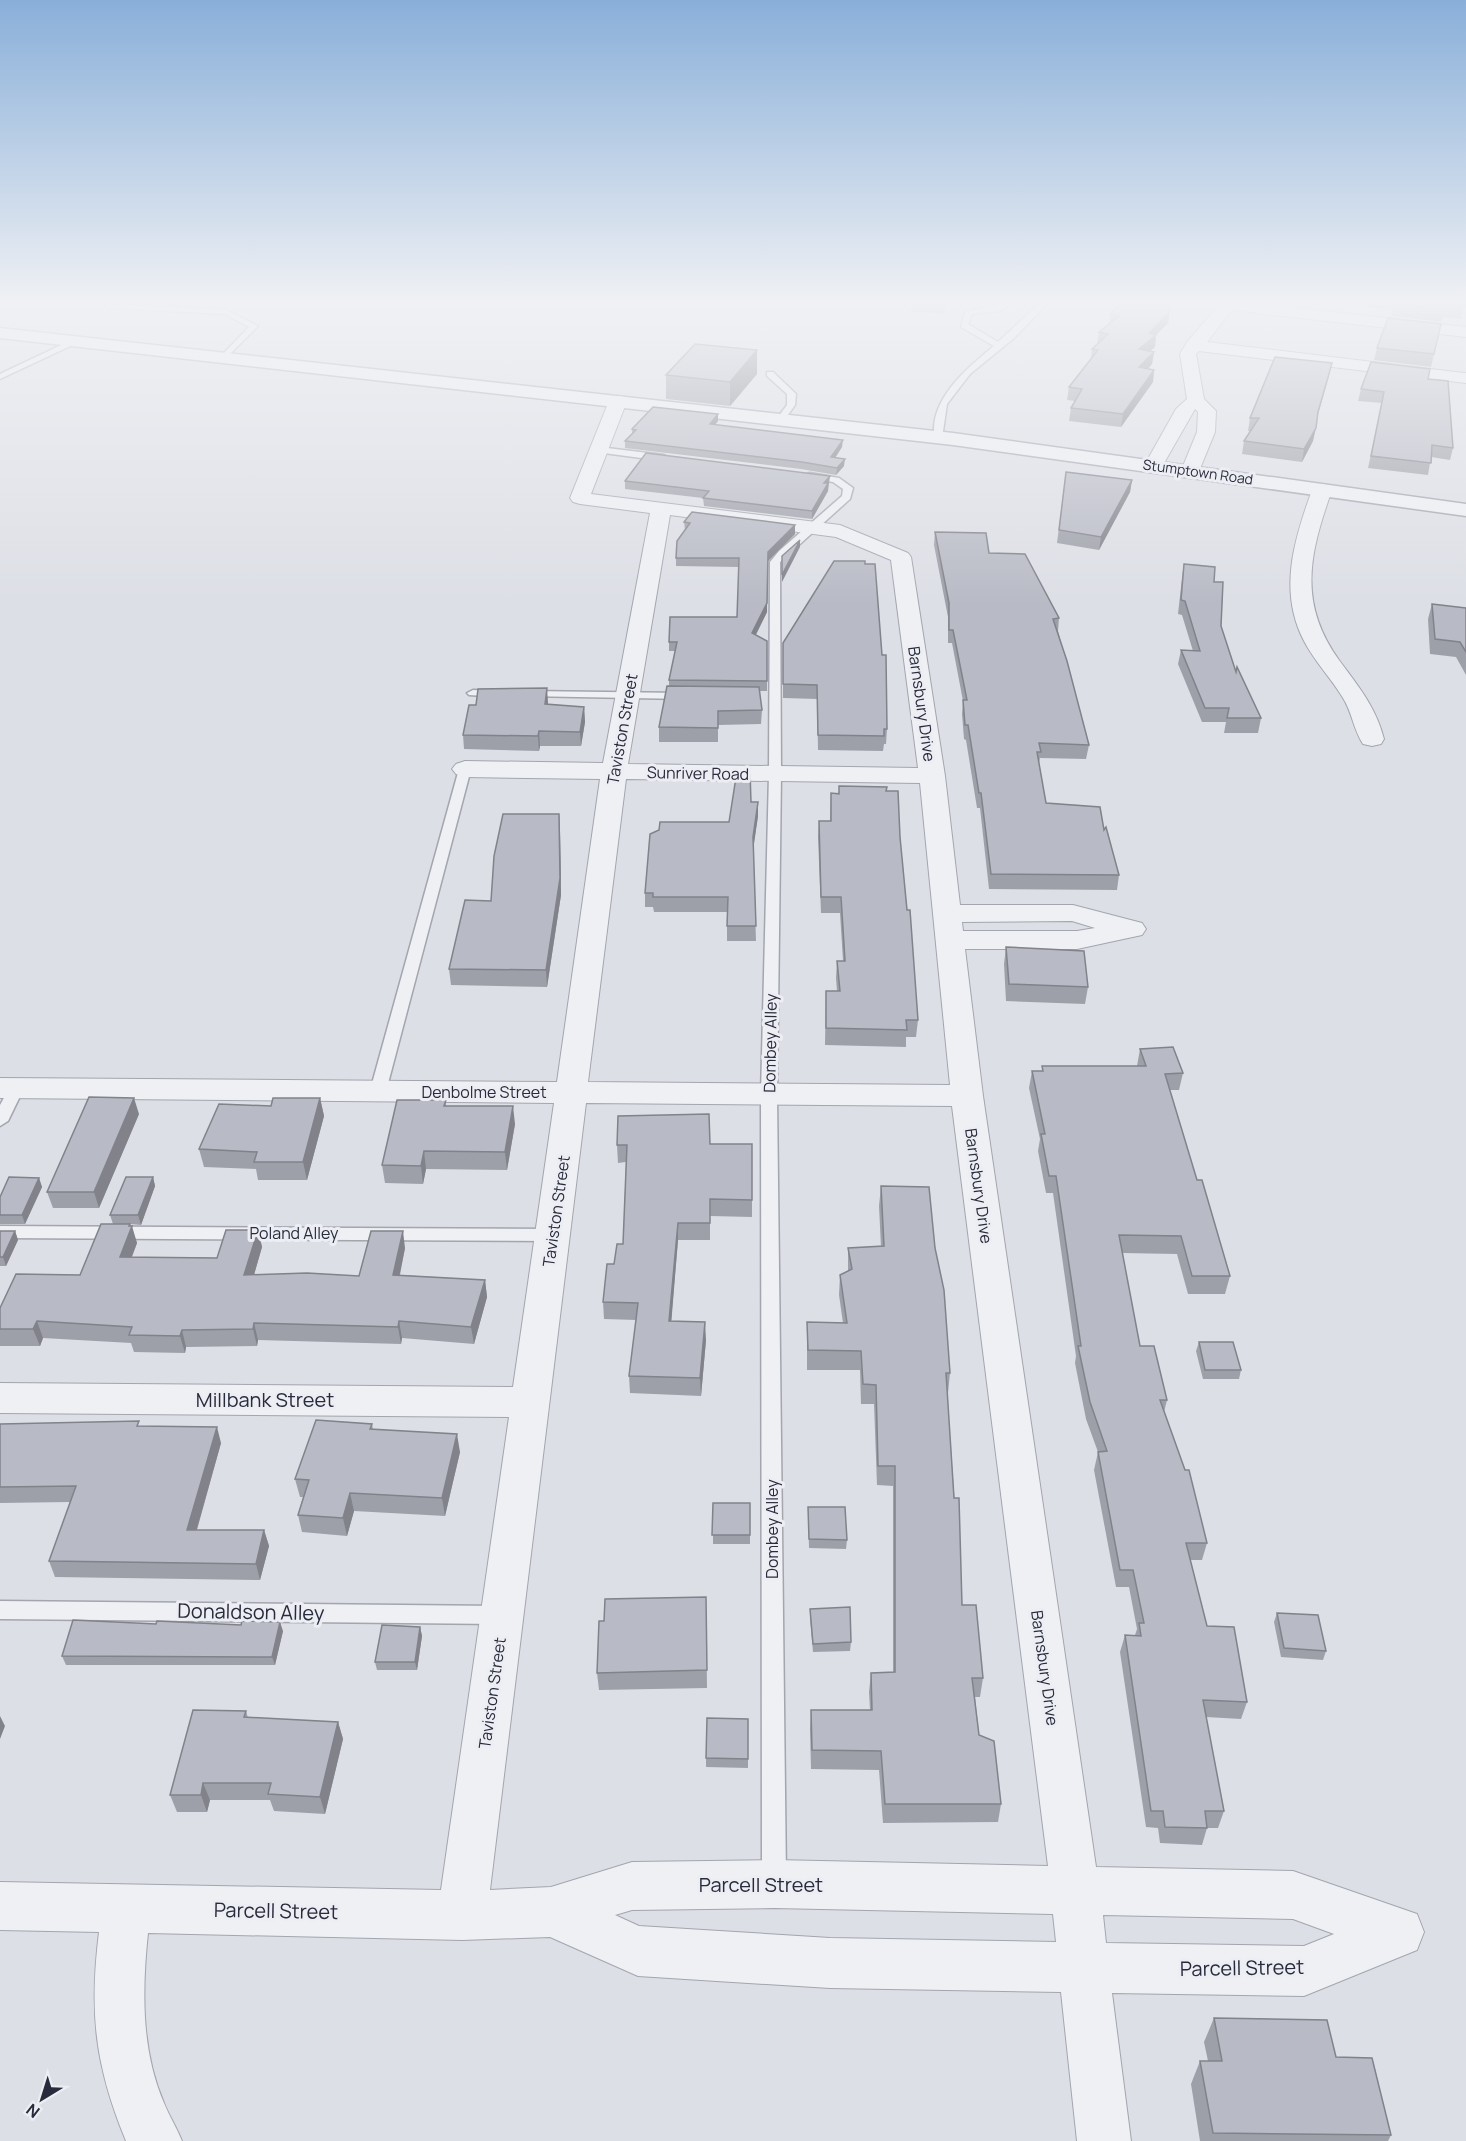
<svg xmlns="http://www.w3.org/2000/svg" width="1466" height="2141" viewBox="0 0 1466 2141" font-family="Manrope,sans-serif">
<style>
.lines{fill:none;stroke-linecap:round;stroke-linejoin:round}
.service-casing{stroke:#a3a5af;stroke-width:3}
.minor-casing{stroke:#a3a5af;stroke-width:2}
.tertiary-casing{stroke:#a3a5af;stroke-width:3}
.service{fill:#eff0f4;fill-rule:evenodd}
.minor{fill:#eff0f4;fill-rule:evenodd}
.tertiary{fill:#eff0f4;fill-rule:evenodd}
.wall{fill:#9ea0a9}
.shaded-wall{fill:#81828a}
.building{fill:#b8bac5;stroke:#81828a;stroke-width:1.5}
.labels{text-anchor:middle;stroke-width:6;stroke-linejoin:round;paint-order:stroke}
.far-street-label{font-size:14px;fill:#282b3b;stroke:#eceef4}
.street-label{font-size:16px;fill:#282b3b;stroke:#eceef4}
.near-street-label{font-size:20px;fill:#282b3b;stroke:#eceef4}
</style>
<rect width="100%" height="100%" fill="#dddfe6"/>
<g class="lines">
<g class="service-casing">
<path id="service" d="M109,304L226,310L258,326L224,360H221V356L249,327L225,314L110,308L106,306Z
M1001,304H1011L1000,311L972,314L968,324L998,342L1039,304H1047L1014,338L970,374L947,404L942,438L935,440C927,401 967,368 994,346L961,327L965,312Z
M74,339L81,341L0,379V374Z
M767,372H773L796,394L795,405L783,422L776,420L787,405V394L767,376Z
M599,447L664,455L668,458L664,461L596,452V448Z
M810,473L839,478L853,488L850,499L780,562L781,774L777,1094L786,1878L782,1886L774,1889L766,1886L762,1878L761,1094L769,774L770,562L779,551L842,496L843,489L833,482L807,478V474Z
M473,690L498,691L504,694L498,697L469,695L467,693Z
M528,691L684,693L690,696L684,699L524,696L522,694Z
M465,765L471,769L386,1091L378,1096L373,1095L370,1091L459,769Z
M16,1083L24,1088L8,1121L0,1126V1105L11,1085Z
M0,1226L553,1229L559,1231L561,1235L559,1239L553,1241L0,1238Z
M0,1601L499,1606L506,1609L509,1615L506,1621L499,1624L0,1619Z"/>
</g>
<g class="minor-casing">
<path id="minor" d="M1220,304H1260L1466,327V337L1232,310L1207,342L1464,373H1466V383L1199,351L1196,354L1204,399L1216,411L1215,432L1199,471L1197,475H1183L1181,471L1197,432L1198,412L1195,409L1160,470H1146L1144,466L1176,409L1187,399L1180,354L1187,342Z
M618,396L624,397L627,401L591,494L840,525L908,553L911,557L945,776L960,905H1073L1142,923L1146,929L1142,935L1077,949H965L983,1096L1096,1867L1293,1871L1417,1914L1424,1932L1417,1950L1304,1996L1112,1993L1131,2141H1077L1061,1992L830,1988L638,1976L550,1937L462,1940L148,1933C142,1990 141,2050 164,2103C169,2116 177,2128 182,2141H126C95,2066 89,2013 99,1932L0,1930V1882L441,1890L509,1417L0,1413V1383L513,1387L554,1103L0,1098V1078L557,1082L600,779L465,777L456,774L452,769L456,764L465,761L603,763L650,513L580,504L573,502L570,498L609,401L612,397ZM670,515L836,537L891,560L918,768L628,764ZM626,779L920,783L950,1085L588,1082ZM1072,921L1095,928L1077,931H963L962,922ZM586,1103L952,1106L1048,1866L774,1860L632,1862L551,1887L490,1890ZM774,1908L1053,1914L1056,1942L830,1938L639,1926L615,1915L632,1910ZM1103,1915L1293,1919L1334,1934L1304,1946L1106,1943Z
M1322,484L1329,486L1332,490C1310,552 1297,602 1339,660C1358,686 1376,707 1384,739L1381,744L1372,746L1363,744C1354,731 1352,712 1343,698C1331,678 1315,662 1304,641C1278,591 1294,540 1312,490L1315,486Z"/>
</g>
<g class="tertiary-casing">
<path id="tertiary" d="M0,328L953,433L1466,504V516L953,445L0,338Z"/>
</g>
<use href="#service" class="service"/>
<use href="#minor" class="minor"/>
<use href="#tertiary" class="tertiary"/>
</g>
<path class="wall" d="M912,304H946L944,313L911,312Z
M1337,304H1464L1461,319L1443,317L1441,322L1391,316L1392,310Z
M1170,311L1168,323L1156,335L1155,347L1150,351L1154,352L1152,364L1148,369L1154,370L1153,382L1121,427L1069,421L1071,408L1075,401L1067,400L1069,387L1091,358L1092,349L1097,344L1099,332L1109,324L1110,314Z
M1441,324L1431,367L1374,360L1377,348Z
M757,350V374L730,406L666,399V375Z
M1329,376L1317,417L1313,441L1302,462L1242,454L1244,441L1251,431H1248L1250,418Z
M1428,379L1453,448L1450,460L1431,457L1428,475L1368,468L1382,403L1358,401L1361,389Z
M718,421L715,425L842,447L835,458L844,466L836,475L801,469L625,448V441L632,434V429Z
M1066,472L1132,480L1130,492L1099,550L1057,543Z
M625,481L829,484L828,485V491L812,519L704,506L703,498L625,489Z
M684,522L795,534L768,561L767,612L756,635L767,641V691H759L762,710L761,724L718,725V742H659V727L669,686V680L675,651H669V642L737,617L739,567L676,566V558L685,530Z
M935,532L989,553L1059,618L1058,631L1089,745L1086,759L1040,758L1039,763L1046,803L1104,830L1119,875L1117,890L989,889L980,808H977L966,740L964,739L962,714L963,701L952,643H948V617L934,545Z
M1184,564L1214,582L1221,626L1236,672L1261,718L1258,733H1224L1226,722H1202L1178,664L1181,650L1193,651L1182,615L1178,614L1182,578Z
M1432,604L1466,608V675L1456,657L1430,654L1428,619Z
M783,643L887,729L886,744H884L883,751L818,750L817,699L783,698Z
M548,702V704L584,707L585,722L581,746H540L539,751L464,749L463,735Z
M886,791L900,837L918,1020L916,1037H906V1047L825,1045L826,991H837L836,978L837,961H843L840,913H821L818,837L819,821H830L831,793Z
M751,802L758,816L753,848L756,941H727V912H654L653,907H645V893L729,822Z
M559,814L560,830L561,895L547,987L451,985L449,969L491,901Z
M1006,947L1088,987L1085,1004L1006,1001L1004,964Z
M1140,1049L1183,1073L1179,1090H1170L1197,1180L1230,1276L1225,1294H1188L1177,1254L1122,1253L1140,1346L1167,1400L1164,1412L1207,1543L1202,1560H1190L1207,1626L1247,1702L1241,1719L1206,1717L1224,1811L1218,1828H1207L1202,1845L1160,1843L1158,1828L1146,1827L1120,1652L1125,1635H1135L1137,1629L1129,1587H1116L1094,1470L1098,1452L1086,1419L1075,1363L1076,1356L1053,1193H1046L1038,1151L1040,1139L1029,1088L1032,1071H1042V1066H1137Z
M320,1098L324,1116L307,1180H258L256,1169L204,1167L199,1149L271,1106Z
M446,1100V1106L515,1124L507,1170L426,1169L423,1184L385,1183L382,1165Z
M139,1114L99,1208H53L47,1192Z
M710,1144H752V1217L710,1216V1240H678L671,1321L706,1340L701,1396L630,1393L629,1376L636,1320L604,1319L603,1302L614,1264L623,1244L626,1162L618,1163L617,1145Z
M153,1177L155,1186L141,1225L130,1224L137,1243L132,1257L217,1258L258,1230L262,1247L254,1275L359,1276L405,1248L400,1275L485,1280L487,1297L474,1344L402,1338L401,1344L258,1340L257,1346L186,1347L185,1353L134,1352L131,1343L43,1338L40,1346H0V1308L80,1275L113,1224L110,1215Z
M39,1178L42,1187L25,1224H0V1197Z
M881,1186L935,1248L950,1373L948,1393H947L962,1605L983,1678L980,1697H975L979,1735L1001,1804L998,1822L883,1823L879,1770L811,1769L810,1729L811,1710H870L869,1692L871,1673H893V1486L877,1485L874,1404H861L860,1370H807V1322L843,1323L839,1295L840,1275L848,1271V1248L881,1247L879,1206Z
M0,1231H15L18,1240L6,1266H0Z
M1199,1342L1241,1370L1239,1379H1203L1196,1351Z
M0,1424L140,1426L221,1443L197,1530H264L269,1546L260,1580L55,1577L49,1561L70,1502L0,1503Z
M372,1424L373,1429L460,1452L445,1516L354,1511L347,1536L302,1532L298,1515L303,1497H300L295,1479Z
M713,1503H750V1544H713Z
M808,1507L847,1540L846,1549L809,1548Z
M706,1597L707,1688L599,1690L597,1673L604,1621Z
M810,1609L851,1642L850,1651L813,1652L810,1618Z
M1277,1613L1326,1651L1323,1660L1281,1657L1274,1622Z
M420,1627L422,1636L417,1670H377L375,1662Z
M283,1631L275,1665H66L62,1656Z
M246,1711L248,1718L338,1722L343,1739L325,1814L274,1811L270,1800H210L207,1812H177L170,1795Z
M748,1719V1768L706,1767V1758Z
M1214,2018L1336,2057L1391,2135L1388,2141H1200L1191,2084L1200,2061H1208L1204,2042Z"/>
<path class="shaded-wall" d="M1170,311L1168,323L1156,335L1155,347L1137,362L1139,349L1149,333Z
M757,350V374L730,406V382Z
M1154,352L1152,364L1138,380L1139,367Z
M1332,363L1329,376L1315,424L1318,412Z
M1154,370L1153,382L1121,427L1123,414Z
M718,414V421L710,431V424Z
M1316,428L1313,441L1302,462L1304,449Z
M843,440L842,447L831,464V457Z
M845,459L844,466L836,475L837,468Z
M830,476L828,491L812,519V511L824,483Z
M1132,480L1130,492L1099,550L1101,537Z
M795,525V534L768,561V552Z
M800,540V547L782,582V575Z
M767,603V612L752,642V633Z
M547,688L548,702L546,718L545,704Z
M584,707L585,722L581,746L580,732Z
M539,731L540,746L539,751L538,736Z
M758,802V816L753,851V837Z
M559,814L560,830L561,895L547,987L546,970Z
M134,1098L139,1114L99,1208L94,1192Z
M320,1098L324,1116L307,1180L303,1162Z
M513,1106L515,1124L507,1170L505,1152Z
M424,1151L426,1169L423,1184L421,1166Z
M153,1177L155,1186L141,1225L138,1215Z
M39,1178L42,1187L25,1224L22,1215Z
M678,1223V1240L670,1338L669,1321Z
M130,1224L131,1228L132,1226L137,1243L125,1274L120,1257Z
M258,1230L262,1247L249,1292L244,1275Z
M15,1231L18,1240L6,1266L3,1257Z
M403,1231L405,1248L396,1292L393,1275Z
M485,1280L487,1297L474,1344L471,1327Z
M37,1321L43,1338L40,1346L33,1329Z
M399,1321L402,1338L401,1344L398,1327Z
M705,1322L706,1340L701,1396L700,1378Z
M254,1323L258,1340L257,1346L253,1329Z
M182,1330L186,1347L185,1353L180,1336Z
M217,1427L221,1443L192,1546L187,1530Z
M457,1434L460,1452L445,1516L442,1498Z
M350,1493L354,1511L347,1536L343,1518Z
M264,1530L269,1546L260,1580L256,1564Z
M280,1622L283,1631L275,1665L272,1657Z
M420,1627L422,1636L417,1670L415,1662Z
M0,1716L5,1726L0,1739Z
M338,1722L343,1739L325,1814L320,1797Z
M203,1783L210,1800L207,1812L201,1795Z"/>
<path class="building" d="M1121,304H1166L1170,311L1149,333L1156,335L1139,349L1154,352L1139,367L1154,370L1123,414L1071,408L1082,389L1069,387L1098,350L1092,349L1108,334L1099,332L1119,316L1110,314Z
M1394,304H1464V307L1446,305L1444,310Z
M1388,318L1441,324L1434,354L1377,348Z
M695,344L757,350L730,382L666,375Z
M1275,357L1332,363L1318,412L1316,428L1304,449L1244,441L1259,418H1250Z
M1371,362L1430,369L1428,379L1448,381L1453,448L1432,445L1431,463L1371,456L1384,392L1361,389Z
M653,407L718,414L710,424L843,440L831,457L845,459L837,468L802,462L625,441L636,430L632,429Z
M646,453L830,476L824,483H828L812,511L703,498L709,491L625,481Z
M1066,472L1132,480L1101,537L1059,530Z
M692,512L795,525L768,552L767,603L752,633L767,641V681L669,680L677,642H669L670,617H737L739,558H676L677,541L690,523L684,522Z
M935,532L986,533L989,553L1025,554L1059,618L1053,619L1067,661L1089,745L1039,743L1041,752H1037L1046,803L1100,807L1104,830L1106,827L1119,875L991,874L981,793H979L968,725H965L963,700H967L953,630H949V603Z
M800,540L782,575V556Z
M834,561H865V564H875L882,655H886L887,729H884V736L818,735L817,685L783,684V643Z
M1184,564L1215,567L1214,582H1223L1221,626L1236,672L1237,667L1261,718H1227L1229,708H1205L1181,650L1200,651L1185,601L1181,600Z
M1432,604L1466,608V652L1460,642L1435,639Z
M667,686L759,687L762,710L718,711V728L659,727Z
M547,688L545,704L584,707L580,732L539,731L538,736L463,735L469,705H476L478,689Z
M737,771H750L751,802H758L753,837L756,926H727L728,897H653V893H645L650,834L659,830L660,822H729Z
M839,786L887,787L886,791H898L900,837L907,910H910L918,1020H906L907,1030L826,1028V991H840L837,961H845L841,897H821L819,821H831V793L839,794Z
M503,814H559L560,878L546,970L449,969L465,900L491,901L494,856Z
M1006,947L1084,951L1088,987L1009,984Z
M1173,1047L1183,1073L1165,1074L1197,1180H1202L1230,1276H1192L1181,1236L1119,1235L1140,1346H1154L1167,1400H1160L1185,1470H1189L1207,1543H1186L1207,1626L1234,1627L1247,1702L1203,1700L1224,1811H1205L1207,1828L1165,1827L1163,1811H1151L1125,1635L1141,1636L1139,1623H1144L1133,1570H1120L1098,1452L1107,1451L1090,1402L1078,1346H1081L1056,1176H1049L1041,1134H1045L1032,1071H1043L1042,1066H1146L1140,1049Z
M89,1097L134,1098L94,1192H47Z
M273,1098H320L303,1162H254L257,1152L199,1149L219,1104L271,1106Z
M397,1100H446L444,1106H513L505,1152L424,1151L421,1166L382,1165Z
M709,1114L710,1144H752V1200L710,1199V1223H678L669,1321L705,1322L700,1378L629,1376L638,1303L603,1302L607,1264H614L617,1244H623L627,1145H617L618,1116Z
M9,1177L39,1178L22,1215H0V1197Z
M126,1177H153L138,1215H110Z
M881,1186L929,1187L935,1248L944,1290L950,1373H946L954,1498H959L962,1605H976L983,1678H972L979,1735L994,1741L1001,1804H885L881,1751L812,1750L811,1710H872L871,1673L895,1672V1466H878L876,1385L863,1384L861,1351L808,1350L807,1322L847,1323L840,1275L852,1269L848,1248L884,1246Z
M101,1224H130L129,1226H132L120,1257L217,1258L226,1230H258L244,1275L307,1273L359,1276L371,1231H403L393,1275L485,1280L471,1327L399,1321L398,1327L254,1323L253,1329L182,1330L180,1336L129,1335L132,1327L37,1321L33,1329H0V1308L16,1274L80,1275Z
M0,1231H15L3,1257H0Z
M1199,1342H1233L1241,1370H1205Z
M316,1420L372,1424L370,1429L457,1434L442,1498L350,1493L343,1518L298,1515L309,1480L295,1479Z
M139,1421L137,1426L217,1427L187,1530H264L256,1564L49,1561L76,1486L0,1487V1424Z
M713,1503H750V1535H712Z
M808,1507H845L847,1540L809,1539Z
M706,1597L707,1670L597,1673L599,1621H604L605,1599Z
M850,1607L851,1642L813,1644L810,1609Z
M1277,1613L1318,1615L1326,1651L1284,1648Z
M73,1620L156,1624L157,1621L241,1625L242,1621L280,1622L272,1657L62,1656Z
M382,1625L420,1627L415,1662H375Z
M193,1710L246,1711L244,1717L338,1722L320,1797L268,1794L271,1783H203L201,1795H170Z
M707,1718L748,1719V1759L706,1758Z
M1214,2018L1327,2020L1336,2057L1372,2058L1391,2135L1213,2133L1200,2061H1222Z"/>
<linearGradient id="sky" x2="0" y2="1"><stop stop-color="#89afd9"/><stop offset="0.5" stop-color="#f0f1f4"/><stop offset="1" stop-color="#f0f1f4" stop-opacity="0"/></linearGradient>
<rect width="1466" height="604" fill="url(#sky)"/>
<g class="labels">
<g class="far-street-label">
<text transform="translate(1198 472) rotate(8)" y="5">Stumptown Road</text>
</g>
<g class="street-label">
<text transform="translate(922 704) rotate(82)" y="6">Barnsbury Drive</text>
<text transform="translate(622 729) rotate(-80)" y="6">Taviston Street</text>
<text transform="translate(698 773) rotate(1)" y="6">Sunriver Road</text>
<text transform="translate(770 1043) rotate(-89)" y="6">Dombey Alley</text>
<text x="484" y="1098">Denbolme Street</text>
<text transform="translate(979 1186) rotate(82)" y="6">Barnsbury Drive</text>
<text transform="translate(556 1211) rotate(-82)" y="6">Taviston Street</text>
<text x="294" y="1239">Poland Alley</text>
<text transform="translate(772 1529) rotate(-90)" y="6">Dombey Alley</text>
<text transform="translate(1045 1668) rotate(82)" y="6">Barnsbury Drive</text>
<text transform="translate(492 1693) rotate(-82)" y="6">Taviston Street</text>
</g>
<g class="near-street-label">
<text x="265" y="1407">Millbank Street</text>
<text transform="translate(251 1612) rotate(1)" y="7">Donaldson Alley</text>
<text x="761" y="1892">Parcell Street</text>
<text transform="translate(276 1911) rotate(1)" y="7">Parcell Street</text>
<text transform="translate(1242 1968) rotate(-1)" y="7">Parcell Street</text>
</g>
</g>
<g transform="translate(42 2099) rotate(218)" stroke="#eceef4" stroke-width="4.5" paint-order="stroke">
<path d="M0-4.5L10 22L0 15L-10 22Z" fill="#282b3b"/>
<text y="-9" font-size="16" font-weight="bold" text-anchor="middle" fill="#282b3b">N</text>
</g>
</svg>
